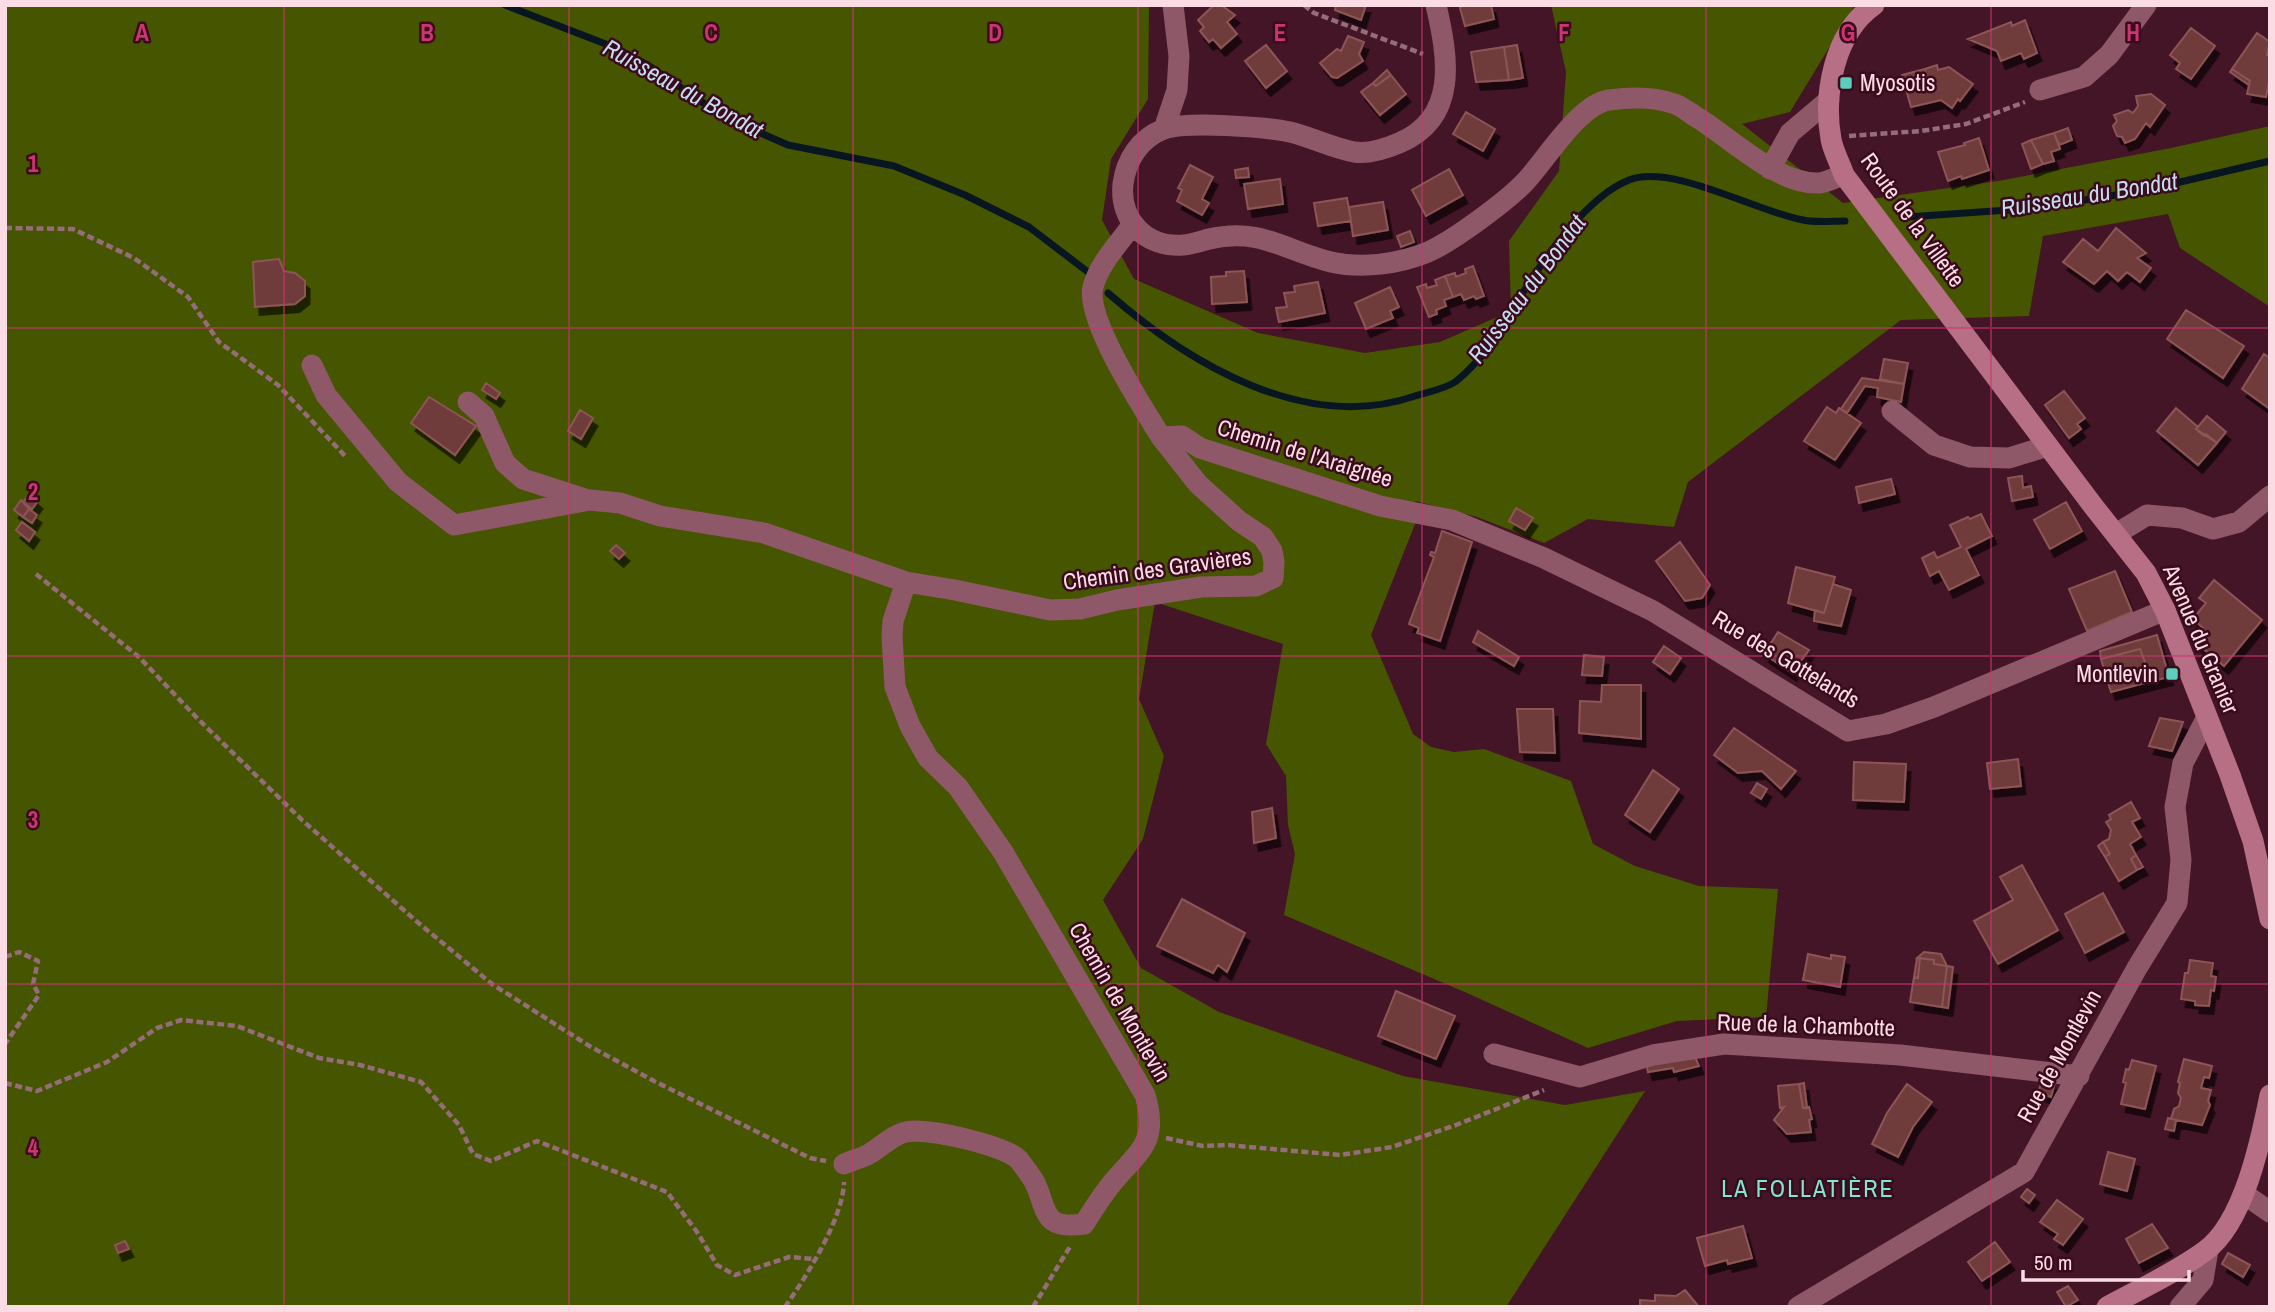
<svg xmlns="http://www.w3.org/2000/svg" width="2275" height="1312" viewBox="0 0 2275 1312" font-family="'Archivo Narrow',sans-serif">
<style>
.green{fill:#465500}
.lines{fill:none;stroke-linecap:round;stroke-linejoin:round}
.stream{stroke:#071620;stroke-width:7}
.building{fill:#6f3b3b;stroke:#8d5555;stroke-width:2;filter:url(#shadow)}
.path{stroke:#956d7a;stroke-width:4.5;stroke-dasharray:7 3.5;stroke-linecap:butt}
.minor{stroke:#8f5869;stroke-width:21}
.major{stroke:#b76f85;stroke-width:21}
.grid{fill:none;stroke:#cb3570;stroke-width:2;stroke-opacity:0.55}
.poi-dot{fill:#5ccebb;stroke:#390b1d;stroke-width:2.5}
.labels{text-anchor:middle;stroke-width:5;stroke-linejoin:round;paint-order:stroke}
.poi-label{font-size:23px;fill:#fcdce4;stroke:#390b1d;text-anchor:start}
.street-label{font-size:23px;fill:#fcdce4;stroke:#390b1d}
.water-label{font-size:24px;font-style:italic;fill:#c4dcee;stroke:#390b1d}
.neighbourhood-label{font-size:24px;letter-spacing:2px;fill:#80e6d3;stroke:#390b1d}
.grid-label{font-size:23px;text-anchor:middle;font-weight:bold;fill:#cb3570;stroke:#390b1d;stroke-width:5;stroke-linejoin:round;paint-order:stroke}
</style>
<defs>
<filter id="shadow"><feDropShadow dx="4.5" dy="8" stdDeviation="0" flood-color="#0009"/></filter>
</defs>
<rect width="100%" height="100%" fill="#441526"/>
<path class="green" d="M5,5H1149L1148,99L1111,159L1102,220L1134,279L1258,333L1365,353L1440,342L1511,311L1509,241L1559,171L1566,72L1551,5H1855L1790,112L1742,124L1843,203L1998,181L2171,148L2270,126V307L2180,248L2168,214L2043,236L2029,316L1901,320L1688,482L1674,527L1588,519L1544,543L1477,517L1415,501L1419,514L1371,635L1413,734L1431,747L1454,752L1484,749L1571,781L1593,844L1635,866L1699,886L1778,889L1766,1017L1677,1021L1588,1048L1467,993L1284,915L1295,854L1288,825L1286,776L1266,744L1283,644L1155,602L1139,699L1164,756L1143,839L1103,900L1141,968L1219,1012L1403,1076L1565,1105L1645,1091L1506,1307H5Z"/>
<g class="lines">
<path class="stream" d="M505,5L616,48L646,64L724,117L788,145L894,166L965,195L1029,227L1088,272
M1907,217L2036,208L2146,190L2270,161
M1108,293C1188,363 1305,434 1415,396C1427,392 1445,389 1455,382C1467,373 1486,352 1495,340C1506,326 1513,309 1522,294C1545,257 1588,196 1629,180C1672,163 1757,212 1803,220C1816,223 1831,221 1845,221"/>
</g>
<path class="building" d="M1214,5H1221L1235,15L1227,22L1237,34L1221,48L1213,39L1209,42L1200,31L1204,27L1198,20Z
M1336,5H1366L1361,20L1335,10Z
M1463,5H1491L1494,19L1465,26L1460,8Z
M2025,20L2037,53L2024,59L2021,53L2001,61L1997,51L1968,39L2011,22L2012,26Z
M2191,28L2215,46L2191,79L2176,69L2180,63L2170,55Z
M2257,33L2270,42L2267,55L2270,56V77L2266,97L2247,94L2250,81L2232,69Z
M1348,36L1364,42L1359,54L1363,61L1337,78L1332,77L1320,63L1337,49L1341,51Z
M1266,45L1287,71L1266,88L1245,61Z
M1517,45L1523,78L1509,80L1504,47Z
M1504,47L1509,80L1476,82L1471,52Z
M1937,65L1938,70L1949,67L1973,84L1960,101L1958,99L1952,108L1941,100L1911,107L1905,86L1915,83L1913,77L1926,73L1925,69Z
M1925,69L1926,73L1913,77L1915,83L1905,86L1902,75Z
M2232,69L2250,81L2249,85L2230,72Z
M1387,70L1391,75L1376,86L1373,83Z
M1391,75L1406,94L1380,115L1361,92L1373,83L1376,86Z
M2151,94L2165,105L2150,127L2146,123L2135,139L2125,143L2122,137L2117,136L2113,126L2117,121L2114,115L2128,110L2133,113L2138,106L2136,96Z
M1466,112L1495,129L1483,151L1453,134Z
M2068,128L2072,140L2059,145L2054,133Z
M2054,133L2060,149L2051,152L2054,161L2043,164L2031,140Z
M1979,138L1989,170L1962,179L1961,176L1948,181L1938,152L1965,145L1964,143Z
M2031,140L2043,164L2031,169L2022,144Z
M1190,165L1213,177L1202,199L1209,203L1202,215L1177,201L1182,190L1178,188Z
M1248,168L1249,177L1236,178L1235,170Z
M1449,169L1463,195L1426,216L1412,190Z
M1280,179L1283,204L1248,209L1244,184Z
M1347,198L1351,221L1318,226L1314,203Z
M1383,202L1388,230L1353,236L1349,207Z
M2116,228L2146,253L2137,258L2151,268L2140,282L2127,272L2118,281L2107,271L2094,284L2063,262L2083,239L2098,251Z
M1410,231L1414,242L1401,247L1397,236Z
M279,259L284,271L295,273L305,281V296L295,304L255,307L253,262Z
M1473,266L1484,296L1476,299L1474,296L1464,300L1461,294L1453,297L1445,276L1455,273L1456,277L1466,273L1465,269Z
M1244,271L1247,302L1212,304L1211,277L1226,276V272Z
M1445,276L1453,297L1444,300L1446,306L1436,310L1437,314L1429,317L1417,287L1426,284L1427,288L1437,285L1435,280Z
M1318,282L1325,313L1279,322L1276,308L1287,307L1284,293L1295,292L1294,286Z
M1390,287L1399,307L1390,311L1393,318L1366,329L1355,303Z
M2186,310L2244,346L2223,378L2167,339Z
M2264,354L2270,358V409L2242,389Z
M1884,359L1908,363L1904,384L1880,379Z
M1862,378L1904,384L1901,402L1877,397L1878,388L1865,386L1847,413L1841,409Z
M486,383L500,393L496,399L482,390Z
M2064,391L2085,418L2077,424L2081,429L2069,438L2045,405Z
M429,397L476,426L455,455L411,423Z
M1827,407L1836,413L1839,408L1861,423L1835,460L1804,441Z
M2176,408L2198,427L2196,429L2204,436L2206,434L2217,443L2198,465L2157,431Z
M580,410L593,418L581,439L568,431Z
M2207,416L2226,432L2217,443L2196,429Z
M2022,476L2023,488L2031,486L2033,497L2012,501L2008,478Z
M1891,479L1895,494L1859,503L1856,487Z
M30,494L38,501L32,509L23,502Z
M21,500L29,509L23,517L14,510Z
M2066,502L2082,531L2050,549L2034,520Z
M1516,508L1533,518L1525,530L1509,521Z
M29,509L37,515L32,523L23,517Z
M1981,514L1992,536L1966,549L1979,575L1949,590L1939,571L1930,576L1922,558L1934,552L1937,558L1961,547L1950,525L1968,517L1970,519Z
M22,522L35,532L29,541L16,530Z
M1442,531L1472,542L1440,641L1417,633L1419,628L1409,624L1434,557L1430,555L1431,552L1435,553Z
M1680,542L1710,585L1702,598L1685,601L1656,561Z
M616,545L625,553L619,559L610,551Z
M1796,567L1835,577L1824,613L1788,603Z
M2115,571L2132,612L2087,631L2069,589Z
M2214,580L2262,620L2224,666L2193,640L2203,628L2193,619L2206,603L2199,598Z
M1833,584L1851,590L1841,626L1814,621L1815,610L1824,613Z
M1478,631L1519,657L1514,666L1473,642Z
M1778,632L1809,650L1792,673L1764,654Z
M2157,635L2169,677L2152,681L2140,649L2101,659L2100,651Z
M1664,646L1681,658L1670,674L1653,662Z
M2140,649L2152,681L2111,692L2101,659Z
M1584,655L1604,657L1602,676L1582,675Z
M1602,685H1641V739L1579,733L1580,701L1601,702Z
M1517,709H1553L1555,753L1520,752Z
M2160,718L2183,722L2172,751L2149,746Z
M1734,728L1796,771L1781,789L1762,771L1738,773L1714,755Z
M2018,759L2021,786L1990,789L1987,763Z
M1854,762L1906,764L1904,802L1853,800Z
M1653,770L1679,789L1650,832L1625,815Z
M1757,783L1767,789L1761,799L1751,793Z
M2131,802L2140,818L2132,822L2141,837L2130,844L2136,855L2131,859L2137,870L2119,881L2105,857L2110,854L2103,842L2109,839L2111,830L2106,822L2111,819L2109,815Z
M1272,808L1276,838L1254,843L1252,812Z
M2103,842L2110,854L2105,857L2098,846Z
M2136,855L2143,867L2137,870L2131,859Z
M2022,865L2058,930L1998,964L1974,921L2013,900L2000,877Z
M2103,893L2124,932L2085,953L2065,914Z
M1182,899L1245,933L1227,972L1218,965L1213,973L1157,946Z
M1924,952L1941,954L1947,966L1934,964V960L1917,958Z
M1808,954L1831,959V955L1845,957L1840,987L1803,980Z
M1917,958H1920L1918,978L1914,977Z
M1920,958L1934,960V964L1947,966L1942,1007L1910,1002L1914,977L1918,978Z
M2190,960L2213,963L2211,976L2216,977L2214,991L2211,990L2209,1006L2195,1005V1001L2181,999L2185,973H2188Z
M1947,966L1953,967L1948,1008L1942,1007Z
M1396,991L1455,1016L1436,1059L1378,1036Z
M1692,1050L1699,1066L1674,1072L1673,1068L1648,1072L1645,1059Z
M2184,1059L2212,1066L2209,1078L2204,1077L2201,1088L2211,1090L2208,1101L2210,1105L2202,1125L2171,1119L2174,1109L2179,1106L2181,1098L2178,1093L2180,1083L2178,1082Z
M2132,1060L2156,1066L2145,1109L2121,1104L2126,1083L2123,1082L2126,1069L2129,1070Z
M2042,1080L2055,1083L2051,1097L2038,1093Z
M1804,1083L1807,1108H1803L1799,1084Z
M1799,1084L1803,1108L1809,1107L1812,1119L1809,1120L1811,1132L1787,1134L1774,1120L1784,1107L1780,1108L1778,1086Z
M1907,1084L1932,1102L1913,1127L1898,1157L1872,1144L1887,1113Z
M2168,1118L2176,1120L2174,1131L2165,1129Z
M2108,1152L2135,1159L2127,1191L2100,1184Z
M2027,1189L2035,1195L2029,1203L2021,1197Z
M2057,1200L2083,1219L2063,1245L2054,1239L2058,1234L2040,1222Z
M2152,1224L2168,1248L2139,1263L2126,1239Z
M1743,1226L1752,1258L1728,1264L1727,1260L1705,1266L1697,1238Z
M125,1241L129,1249L118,1253L115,1245Z
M1995,1242L2010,1262L1982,1281L1968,1262Z
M2228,1253L2250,1265L2243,1277L2222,1264Z
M2068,1286L2078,1300L2066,1307L2057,1292Z
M1685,1290L1699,1307H1640V1300L1655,1301V1295L1676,1296Z"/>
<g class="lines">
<path class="path" d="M1304,5L1314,13L1423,54
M1849,136L1921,131L1966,124L2025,102
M5,228L73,229L134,258L188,297L219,342L278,385L347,458
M36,574L139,657L198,719L302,820L415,920L492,984L591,1047L654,1081L810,1158L826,1161
M5,957L19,952L38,961L33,984L39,995L5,1044
M5,1083L37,1091L107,1062L157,1028L181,1020L237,1026L319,1058L360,1065L421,1082L459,1125L473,1154L491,1161L537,1141L667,1192L697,1232L717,1265L735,1275L789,1257L816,1259
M1166,1138L1203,1146L1227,1145L1340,1155L1392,1147L1456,1125L1544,1090
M785,1307C806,1277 843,1219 844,1182
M1033,1307L1071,1245"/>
<path class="minor" d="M1436,5C1448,57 1459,118 1399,143C1385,149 1368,154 1354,152C1332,148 1311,137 1290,132C1265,127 1188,121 1164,129C1140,138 1126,160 1123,184C1119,221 1147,248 1183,245C1192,244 1201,241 1209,239C1261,227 1285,251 1331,262C1362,269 1399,264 1428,252C1453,241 1507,201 1525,182C1546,160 1579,104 1609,100C1630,97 1656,97 1675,104C1683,107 1691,114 1698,118C1732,139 1778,185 1819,183C1827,182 1836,177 1844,175
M2040,90L2084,77L2109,55L2146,5
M1164,129L1177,90L1179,56L1173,5
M1770,169L1790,133L1829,100
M1133,224C1119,243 1099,264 1093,287C1085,319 1143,408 1161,437L1182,436L1200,448L1380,506L1452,520L1544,558L1653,611L1848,731L1886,724L1934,707L2165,610
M312,365L326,395L398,482L454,525L590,500L620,503L660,516L764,533L906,582L955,590L1050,610L1080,609L1117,600L1201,587L1256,586L1273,578L1274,562L1272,551L1263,537L1239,521L1198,484L1161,437
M468,402L484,416L505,463L523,479L585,499
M1892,411L1934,445L1970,457L2009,458L2048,446
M2116,534L2147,515L2182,518L2213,529L2239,522L2270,496
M1494,1054L1580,1077L1653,1055L1724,1044L1900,1055L2079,1076
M844,1164C853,1160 862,1158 869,1154C881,1147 894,1134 906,1132C926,1127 1007,1146 1019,1160C1024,1167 1031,1175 1035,1183C1048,1211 1042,1230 1084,1224C1093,1210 1102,1195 1113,1182C1140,1150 1159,1142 1145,1095L1003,852L958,787L928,758L910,726L895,687L892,637L893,621L906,582
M2244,1194L2270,1212
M1798,1307L2024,1172L2137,968L2177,903L2181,860L2175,807L2183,763L2206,719
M2180,1307L2203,1280L2208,1250"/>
<path class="major" d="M1874,5C1834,33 1823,94 1831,139C1833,151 1840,163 1844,175L2094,507L2146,573L2165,610L2230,775L2253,841L2270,919
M2107,1307C2140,1289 2175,1273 2205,1251C2244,1223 2261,1140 2270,1095"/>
</g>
<path class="grid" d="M284,5V1307M569,5V1307M853,5V1307M1138,5V1307M1422,5V1307M1706,5V1307M1991,5V1307M5,328H2270M5,656H2270M5,984H2270"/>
<g class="poi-dot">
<rect x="1839" y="76" width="14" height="14" rx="3.5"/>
<rect x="2165" y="667" width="14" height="14" rx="3.5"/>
</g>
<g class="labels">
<g class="poi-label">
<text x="1860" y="91">Myosotis</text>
<text x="2158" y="682" text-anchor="end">Montlevin</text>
</g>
<g class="street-label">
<text transform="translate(1913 220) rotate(54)" y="8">Route de la Villette</text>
<text transform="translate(1305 453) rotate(17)" y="8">Chemin de l'Araignée</text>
<text transform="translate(1157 569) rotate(-8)" y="8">Chemin des Gravières</text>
<text transform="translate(2201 639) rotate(67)" y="8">Avenue du Granier</text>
<text transform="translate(1786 659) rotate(31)" y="8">Rue des Gottelands</text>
<text transform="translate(1120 1002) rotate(60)" y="8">Chemin de Montlevin</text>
<text transform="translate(1806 1025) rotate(2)" y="8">Rue de la Chambotte</text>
<text transform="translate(2059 1056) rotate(-61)" y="8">Rue de Montlevin</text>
</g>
<g class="water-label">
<text transform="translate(683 89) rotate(29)" y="8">Ruisseau du Bondat</text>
<text transform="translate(2089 195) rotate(-9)" y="8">Ruisseau du Bondat</text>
<text transform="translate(1527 289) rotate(-53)" y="8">Ruisseau du Bondat</text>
</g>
<g class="neighbourhood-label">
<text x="1808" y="1197">LA FOLLATIÈRE</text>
</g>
</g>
<g class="grid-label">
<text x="142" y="41">A</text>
<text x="427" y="41">B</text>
<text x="711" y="41">C</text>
<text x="995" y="41">D</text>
<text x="1280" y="41">E</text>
<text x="1564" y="41">F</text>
<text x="1848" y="41">G</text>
<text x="2133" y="41">H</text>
<text x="33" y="172">1</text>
<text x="33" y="500">2</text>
<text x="33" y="828">3</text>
<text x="33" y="1156">4</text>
</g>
<rect width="2275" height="1312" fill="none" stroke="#fcdce4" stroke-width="14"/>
<path d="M2023 1270v10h166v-10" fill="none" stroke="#fcdce4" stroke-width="3.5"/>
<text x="2034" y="1270" font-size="21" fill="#fcdce4" stroke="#390b1d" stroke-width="5" paint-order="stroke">50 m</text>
</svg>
